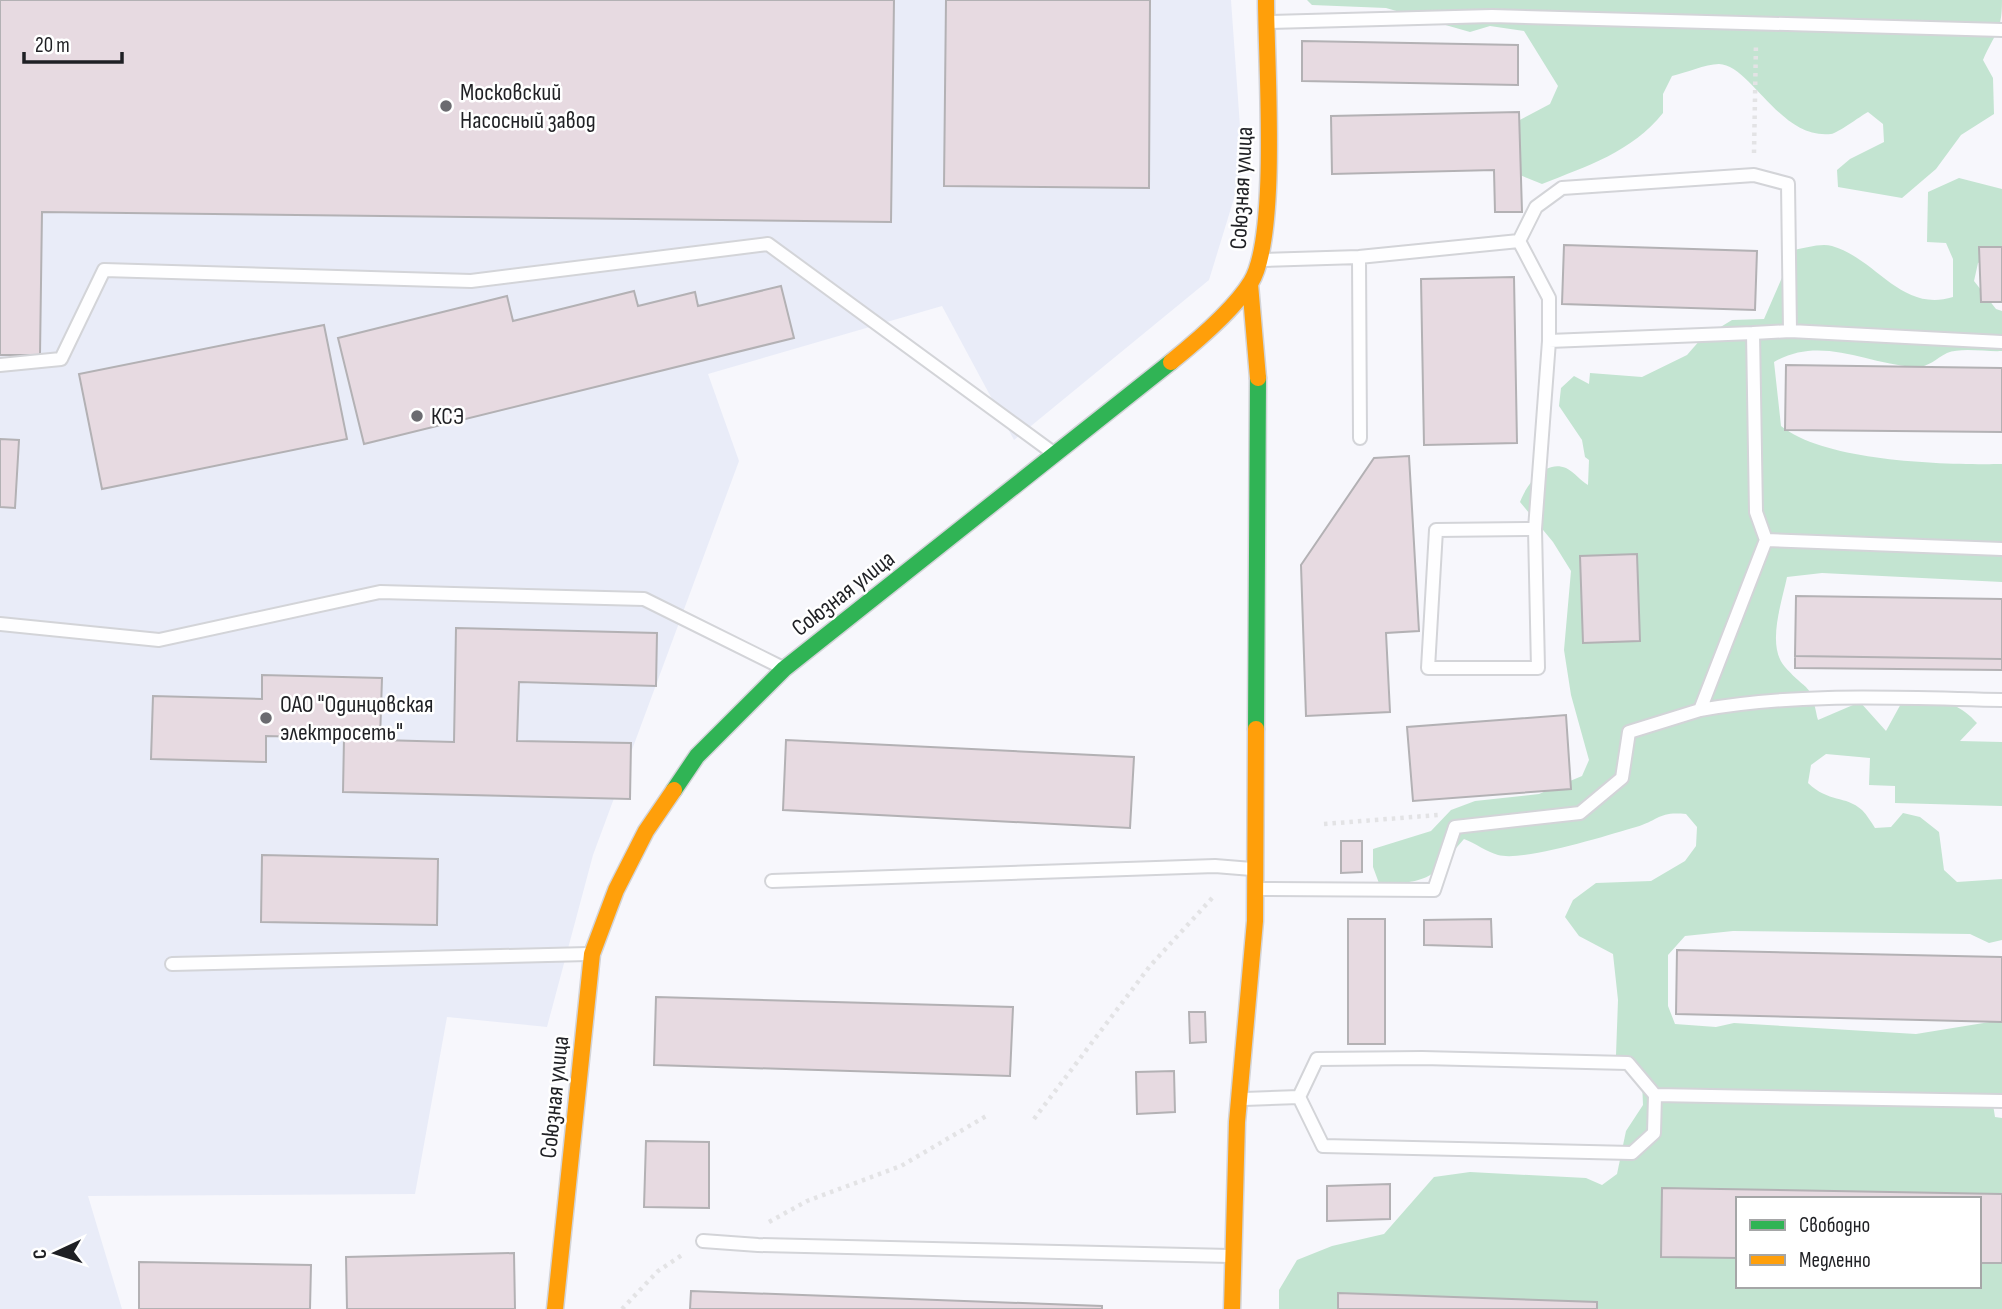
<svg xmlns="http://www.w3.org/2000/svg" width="2002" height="1309" viewBox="0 0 2002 1309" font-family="'Sofia Sans Condensed',sans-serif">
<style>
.built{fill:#e9ecf8}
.green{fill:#c3e4d1;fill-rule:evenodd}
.building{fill:#e7dae1;stroke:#b3b1b4;stroke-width:2}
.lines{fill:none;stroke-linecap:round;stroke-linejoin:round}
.lane-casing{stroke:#d3d4d8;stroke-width:16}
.fast-casing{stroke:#d3d4d8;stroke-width:19}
.slow-casing{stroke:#d3d4d8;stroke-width:19}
.path{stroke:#e3e3e5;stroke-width:4.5;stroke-dasharray:3.5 5;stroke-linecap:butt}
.lane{stroke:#fefeff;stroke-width:12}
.fast{stroke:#30b455;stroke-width:16}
.slow{stroke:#ff9f0a;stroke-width:16}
.poi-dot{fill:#6b6b70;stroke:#fff;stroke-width:2.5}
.labels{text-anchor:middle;stroke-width:5;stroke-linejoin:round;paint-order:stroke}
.poi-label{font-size:24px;fill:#1f2024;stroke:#fff;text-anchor:start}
.street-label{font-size:24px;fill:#1f2024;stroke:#fff}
</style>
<rect width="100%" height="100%" fill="#f7f7fc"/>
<path class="built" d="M0,0H1231L1243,169L1209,280L1014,440L942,306L708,374L739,461L593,855L547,1027L447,1017L415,1194L88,1196L122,1309H0Z"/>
<path class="green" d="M1307,0H2002C2002,33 1995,32 1983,60L1993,78L1994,114L1961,135L1936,169L1902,198L1838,187L1837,170L1850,159L1884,142L1883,124L1868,112C1859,117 1838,133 1831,134C1780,140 1751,65 1719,64C1705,64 1686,73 1672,76L1663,94V113C1632,152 1587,166 1542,184L1488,162L1514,123L1550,104L1558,86L1524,31L1490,26L1470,32L1386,8L1312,5Z
M1959,178L2002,189V253L1978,263L1974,281L1996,309L2002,311V351C1987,352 1961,347 1947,353C1935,359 1929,368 1913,367C1865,363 1820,335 1774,362L1781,426C1826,462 1945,465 2002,464V582L1822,573L1787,577C1782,602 1766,646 1785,667C1809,694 1810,680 1818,720L1860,702L1886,731L1903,700C1930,693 1959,702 1977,723L1960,741L2002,742V806L1895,803V786L1869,785L1870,758L1826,754L1811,765L1808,783C1829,803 1845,795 1862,810C1867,815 1871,822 1875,828L1891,827L1903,813L1920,817L1939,832L1944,870L1957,882L2002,879V940L1989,943L1970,934L1733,931L1685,936L1668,955V1006L1675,1024L1716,1027L1734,1023L1916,1034L2002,1020V1094L1992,1098L1995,1117L2002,1118V1309H1279V1290L1297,1260L1332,1246L1384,1234L1434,1177L1470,1172L1586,1178L1602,1185L1617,1174L1626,1131L1643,1105L1642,1081L1616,1055L1618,1000L1613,954L1579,936L1565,917L1573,900L1596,883L1651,881L1685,861L1696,846L1697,827L1686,814C1659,811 1659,820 1636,827C1608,835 1524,862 1498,855C1487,852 1475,843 1464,839C1428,880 1437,879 1380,886L1373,867V849L1431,831L1451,810L1475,801L1539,794L1582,776L1589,760L1571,695L1564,650L1571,571L1553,542L1520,502C1526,486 1544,459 1566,468C1574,472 1581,481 1588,485L1589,460L1585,457L1582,440L1559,406L1561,388L1574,376L1589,384L1590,373L1642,377L1687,355L1701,339L1732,320L1764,319L1794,250C1805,248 1821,243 1832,246C1877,259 1901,313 1953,297V259L1946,243L1927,242L1928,192ZM1738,1199H1979V1286H1738Z"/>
<path class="building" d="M0,0H894L891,222L42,212L40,355H0Z
M946,0H1150L1149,188L944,186Z
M1302,41L1518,45V85L1302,81Z
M1519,112L1522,212H1495L1494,170L1332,174L1331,116Z
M1564,245L1757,251L1755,310L1562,304Z
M1979,247H2002V302H1981Z
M1514,277L1517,443L1424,445L1421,279Z
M781,286L794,338L364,444L338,338L507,296L513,321L634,291L638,306L695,292L698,306Z
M324,325L347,439L102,489L79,374Z
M1786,365L2002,368V432L1785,430Z
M0,439L19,440L15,508L0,507Z
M1409,456L1419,631L1386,633L1390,712L1306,716L1301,565L1374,458Z
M1637,554L1640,641L1583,643L1580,556Z
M1796,596L2002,599V659L1795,656Z
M456,628L657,633L656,686L519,682L517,741L631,743L630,799L343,792L344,738L266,736V762L151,759L153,696L262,699V675L382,678L380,740L454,742Z
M1795,656L2002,659V670L1795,668Z
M1566,715L1571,789L1413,801L1407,727Z
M786,740L1134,757L1130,828L783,810Z
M1341,841H1362V872L1341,873Z
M262,855L438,859L437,925L261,922Z
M1348,919H1385V1044H1348Z
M1491,919L1492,947L1424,945V920Z
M1677,950L2002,957V1022L1676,1014Z
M656,997L1013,1007L1010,1076L654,1065Z
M1189,1012H1205L1206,1042L1190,1043Z
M1174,1071L1175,1112L1137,1114L1136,1072Z
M646,1141L709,1142V1208L644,1207Z
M1390,1184V1219L1327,1221V1186Z
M1662,1188L2002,1194V1263H1979V1199H1738V1258L1661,1257Z
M514,1253L515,1309H347L346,1257Z
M139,1262L311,1265L310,1309H139Z
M691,1291L1102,1306V1309H690Z
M1338,1293L1597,1302V1309H1338Z"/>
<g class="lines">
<g class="lane-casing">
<path id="lane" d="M1268,22L1492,16L2002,30
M1519,241L1536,207L1562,188L1754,175L1788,184L1790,331
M1359,257L1360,438
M1753,333L1790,331L2002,342
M0,365L61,359L104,270L471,281L768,244L1052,452
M1535,529L1538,668H1428L1436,530L1535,529L1549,341
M1766,540L2002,549
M0,624L159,640L380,592L644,599L781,667
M1700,710C1800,692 1900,698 2002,700
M772,881L1215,866L1252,869
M1260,889L1434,890L1455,827L1580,813L1622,778L1629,732L1700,710L1766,540L1756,512L1753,333L1549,341V298L1519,241L1359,257L1264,260
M172,964L588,954
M1655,1095L2002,1101
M1244,1099L1299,1097L1323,1146L1632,1153L1654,1133L1655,1095L1628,1063L1422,1058L1317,1059L1299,1097
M703,1241L758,1245L1230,1256"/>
</g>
<g class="fast-casing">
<path id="fast" d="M1256,729L1258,378
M674,790L697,756L784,669L1171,362"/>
</g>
<g class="slow-casing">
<path id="slow" d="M1250,284L1258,378
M1171,362C1197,341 1234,310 1251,282C1279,236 1266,61 1266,0
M555,1309L592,954L616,890L646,831L674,790
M1232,1309L1237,1122L1255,921L1256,729"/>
</g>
<path class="path" d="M1754,153L1756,43
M1324,824L1438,815
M1034,1119L1150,966L1214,896
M769,1222L807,1201L901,1166L988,1115
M622,1309L658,1271L685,1253"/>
<use href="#lane" class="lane"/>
<use href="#fast" class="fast"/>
<use href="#slow" class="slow"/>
</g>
<g class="poi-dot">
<circle cx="446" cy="106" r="7"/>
<circle cx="417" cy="416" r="7"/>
<circle cx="266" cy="718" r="7"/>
</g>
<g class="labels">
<g class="poi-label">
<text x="460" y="100">Московский<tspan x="460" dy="28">Насосный завод</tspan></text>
<text x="431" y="424">КСЭ</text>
<text x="280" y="712">ОАО "Одинцовская<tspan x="280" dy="28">электросеть"</tspan></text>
</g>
<g class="street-label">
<text transform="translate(1241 188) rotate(-87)" y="8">Союзная улица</text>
<text transform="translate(843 593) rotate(-38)" y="8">Союзная улица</text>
<text transform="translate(554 1097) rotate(-84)" y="8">Союзная улица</text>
</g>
</g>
<rect x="1736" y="1197" width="245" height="91" fill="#ffffff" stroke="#a5a6a7" stroke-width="2"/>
<rect x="1750" y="1220" width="35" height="10" fill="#30b455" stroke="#a5a6a7" stroke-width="2"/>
<text x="1799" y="1232" font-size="21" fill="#1f2024">Свободно</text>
<rect x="1750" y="1255" width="35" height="10" fill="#ff9f0a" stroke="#a5a6a7" stroke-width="2"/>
<text x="1799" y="1267" font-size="21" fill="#1f2024">Медленно</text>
<g transform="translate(56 1253) rotate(266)" stroke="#ffffff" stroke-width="5" paint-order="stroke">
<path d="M0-5L12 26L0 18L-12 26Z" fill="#1f2024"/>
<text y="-10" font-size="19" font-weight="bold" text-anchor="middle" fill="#1f2024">С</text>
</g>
<path d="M24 52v10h98v-10" fill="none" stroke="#1f2024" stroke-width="3.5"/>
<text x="35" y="52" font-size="21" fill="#1f2024" stroke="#ffffff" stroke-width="5" paint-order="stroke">20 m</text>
</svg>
